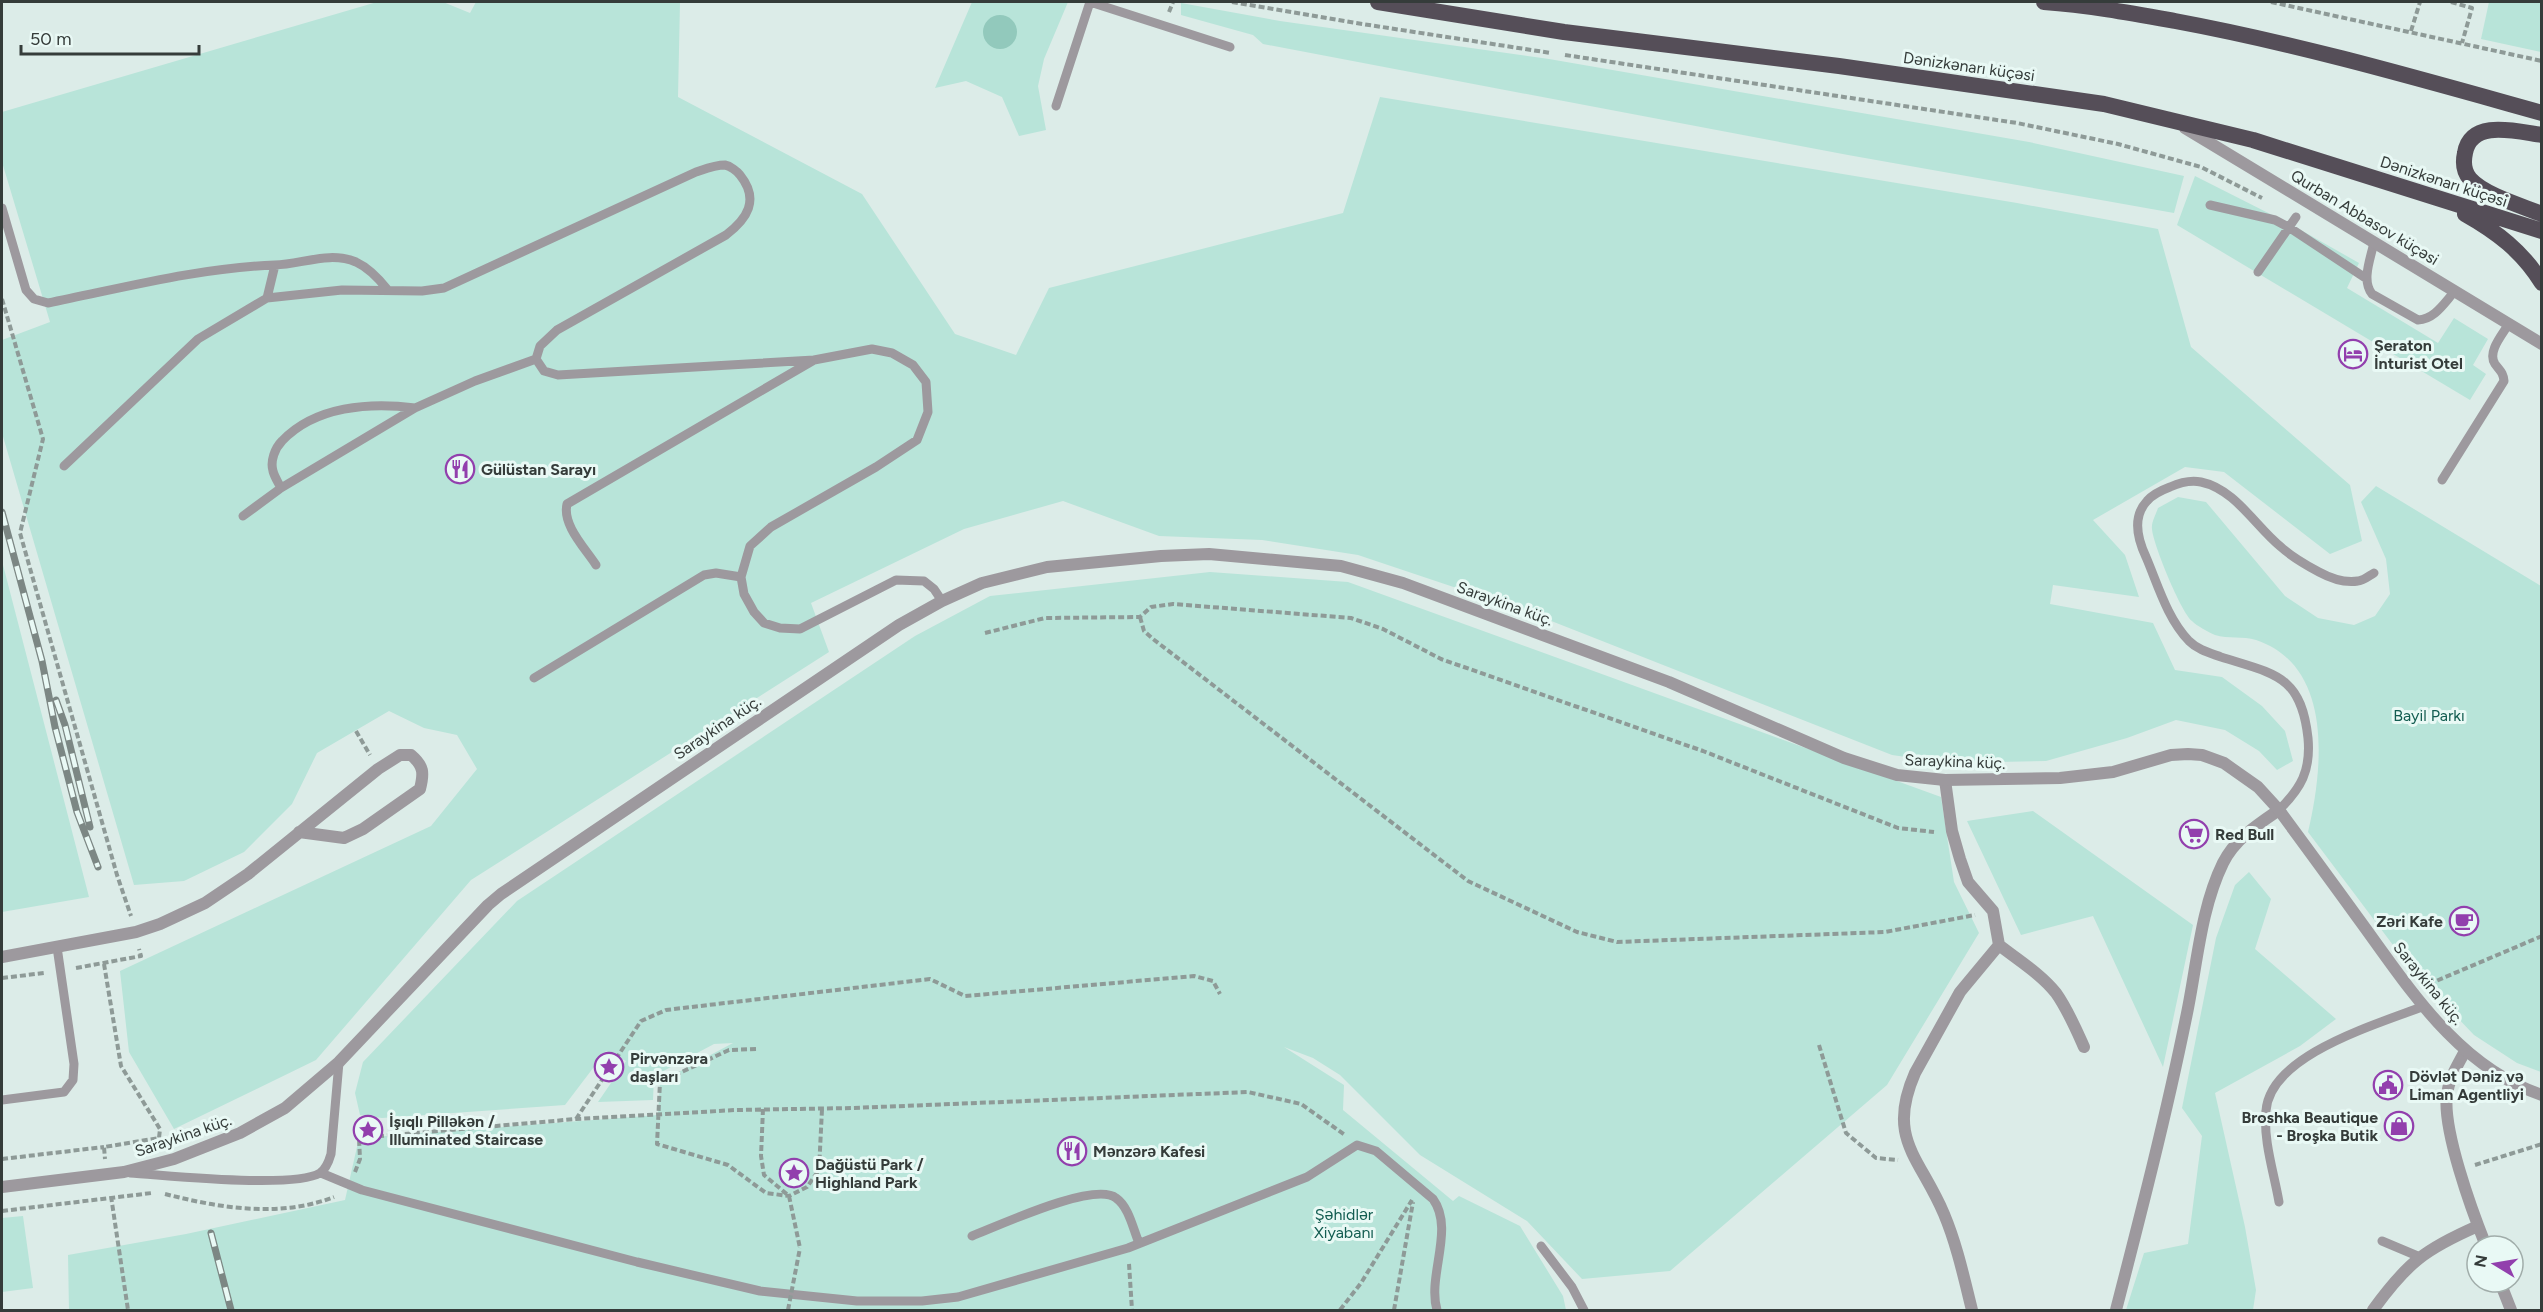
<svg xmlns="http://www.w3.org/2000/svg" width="2543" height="1312" viewBox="0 0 2543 1312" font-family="Figtree,sans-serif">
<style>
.green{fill:#b8e4d9}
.water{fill:#92c9bc}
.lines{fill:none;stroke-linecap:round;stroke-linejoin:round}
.path{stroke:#8e9a97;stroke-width:4;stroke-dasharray:6 3;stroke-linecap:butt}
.service{stroke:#9d999e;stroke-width:9}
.minor{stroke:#9d999e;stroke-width:12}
.tertiary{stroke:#9d999e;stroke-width:12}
.trunk{stroke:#554e58;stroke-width:16}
.rail-casing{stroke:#7c8784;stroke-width:7}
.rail{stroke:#e9f9f5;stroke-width:4.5;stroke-dasharray:14;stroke-linecap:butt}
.path-bridge{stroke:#8e9a97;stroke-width:4;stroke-dasharray:6 3;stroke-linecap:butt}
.labels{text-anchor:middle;stroke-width:6;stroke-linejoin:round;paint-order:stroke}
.street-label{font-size:16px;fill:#353c3a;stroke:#e9f9f5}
.poi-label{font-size:16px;font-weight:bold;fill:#353c3a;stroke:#e9f9f5;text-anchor:start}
.park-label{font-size:16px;fill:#135d51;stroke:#e9f9f5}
</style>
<rect width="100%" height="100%" fill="#dcece8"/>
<path class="green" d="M377,2H443L470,13L476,2H680L678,97L862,194L955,334L1016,355L1049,288L1343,213L1380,97L2017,203L2158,229L2191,347L2350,485L2362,541L2330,554L2224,472L2185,467L2093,520L2125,555L2139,597L2053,585L2050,604L2153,623L2175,670L2222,677L2262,706L2285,731L2293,761L2277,770L2259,751L2225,730L2176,720L2127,738L2046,761L1948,763L1892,755L1531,613L1358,555L1262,540L1159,536L1063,501L964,529L811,603L829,652L471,880L316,1060L174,1129L129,1052L120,971L431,826L477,769L457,735L424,728L389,711L317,753L292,804L244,852L184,881L134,885L2,433V340L50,322L2,162V112Z
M972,2H1068L1044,59L1038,86L1046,130L1019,136L1002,97L966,81L935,88Z
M2489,2L2541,3V52L2481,39Z
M1181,3L1280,21L1549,59L2029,142L2184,176L2174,213L1848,155L1263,44L1253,35L1181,15Z
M2195,176L2292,225L2359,263L2347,288L2438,343L2454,318L2488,339L2473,365L2486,374L2470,400L2177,225Z
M2376,486L2541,586V1072L2517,1063L2474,1035L2411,969L2308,832C2323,769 2334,666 2256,640C2243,636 2228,639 2215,635C2208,632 2197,626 2192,621C2181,612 2153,544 2152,529C2151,523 2156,514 2158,508L2178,497L2206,502L2285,596L2318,618L2354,625L2375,616L2390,594L2386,559L2361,502Z
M2,561L89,897L2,912Z
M1210,572L1348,582L1941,797L1954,882L1979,933L1887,1085L1670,1271L1582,1279L1527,1221L1420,1155L1340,1075L1313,1058L1284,1047L1344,1085L1343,1110L1453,1201L1459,1196L1520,1226L1563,1296L1566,1310H69L68,1255L186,1234L345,1200L359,1138L658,1115L660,1082L733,1043L714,1044L654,1076L653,1100L598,1102L626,1061L606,1051L565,1105L382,1118L360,1115L355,1093L363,1062L517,901L915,636L990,596Z
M2033,811L2193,925L2163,1067L2093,916L2021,935L1967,821Z
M2249,872L2271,899L2255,949L2336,1019L2300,1046L2215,1093L2245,1227L2256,1290L2253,1310H2126L2144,1253L2188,1244L2202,1136L2182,1108L2216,938L2235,885Z
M23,1216L33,1288L2,1292V1218Z"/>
<path class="water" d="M983 32a17 17 0 1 1 34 0a17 17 0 1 1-34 0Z"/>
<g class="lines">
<path class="path" d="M1232,2L1356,23L1551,53
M2271,2L2542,61
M2451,2L2472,8L2462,43
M1169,12L1173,2
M2411,31L2420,2
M1565,55L2017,123L2118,144L2201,167L2262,198
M2,299L43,439L20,533L117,875L131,916
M1140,617L1144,631L1153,639L1468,881L1577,932L1617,942L1885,932L1975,915
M985,633L1045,618L1140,617L1151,607L1173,604L1351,618L1383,629L1441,659L1703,751L1898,828L1934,832
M356,731L370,755
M104,964L121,1066L160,1129L159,1138L104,1147L105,1159
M76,968L141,956L139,949
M2,978L44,973
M2429,984L2542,936
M1819,1045L1846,1133L1876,1158L1898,1160
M756,1049L729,1050L660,1082L657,1144L728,1165L766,1193L789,1196L807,1187L819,1170L822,1109
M763,1109L761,1156L764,1175L789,1196L800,1248
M576,1119L641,1021L666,1010L930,979L965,996L1194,976L1213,981L1220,994
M2,1159L104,1147
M2475,1165L2542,1144
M355,1172L360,1159L359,1138L576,1119L736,1110L853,1108L1248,1092L1301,1104L1345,1135
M165,1194C220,1208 280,1218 334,1197
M111,1196L128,1310
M2,1211L152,1193
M1129,1264L1132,1310
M1340,1310L1361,1283L1412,1200
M1394,1310L1413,1202"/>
<path class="service" d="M1090,2L1230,47
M1056,106L1090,2
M2210,205L2275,220L2290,228L2367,279
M2,208L26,290L34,299L48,303C123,288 198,268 275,265C302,264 330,251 356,262C369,268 379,279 387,289
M2374,242C2371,258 2361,280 2372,294L2418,320C2435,319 2444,303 2455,291
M2258,272L2296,217
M267,298L275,265
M64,466L198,339L267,298L342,290L422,291L444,288L696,172C705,169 715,165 725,165C730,166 737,171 740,175C760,200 747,219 726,235L557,330L540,346L536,359L544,371L558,375L814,360
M2442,480L2504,381C2503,372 2500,371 2495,364C2487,352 2502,335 2508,325
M281,488C278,482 274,476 273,471C270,461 275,448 282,441C315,406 370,402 415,408
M243,516L281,488L415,408L475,381L536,359
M596,565C585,548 562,525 567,504L814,360L872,349L892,353L913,365L926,382L928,412L917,440L876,467L771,527L750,546L741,577L744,594L754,612L764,623L780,628L800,629L896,580L924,581L934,589L942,601
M534,678L704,575L716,573L741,577
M2279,810C2301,788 2311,771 2308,738C2301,675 2275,674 2221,657C2210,653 2198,650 2189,641C2167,618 2158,585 2146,557C2138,540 2132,517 2147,501C2152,495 2162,490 2170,487C2179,483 2191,480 2201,482C2235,489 2256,527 2281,547C2292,557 2306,565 2319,572C2330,578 2345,583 2358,581C2363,581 2369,576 2374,573
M2,1100L64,1092L73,1080L74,1064L57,947
M130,1173C166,1175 293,1189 320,1173C326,1169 329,1161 331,1154L339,1062
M321,1173L362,1190L637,1262L760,1291L857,1301H922L958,1297L1128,1248L1307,1177L1357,1145L1376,1151L1433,1199C1455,1229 1427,1276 1437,1310
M2279,1202C2274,1173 2263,1140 2266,1111C2270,1054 2379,1024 2424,1006
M972,1236C998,1226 1094,1181 1116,1198C1129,1207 1133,1229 1139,1243
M2382,1241L2420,1257
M1541,1246L1572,1287L1584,1310"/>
<path class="minor" d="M1945,780L1952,831L1960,859L1968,882L1993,911L1999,945L1960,992L1915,1073C1886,1139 1920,1157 1944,1214C1957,1245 1964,1278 1972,1310
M1999,945C2018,960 2041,974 2056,993C2068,1010 2076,1029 2084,1047
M2,957L136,932L160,924L205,903L248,874L378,769L400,755H411C424,766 424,773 420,789L363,829L344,838L299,832
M2465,1051C2458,1065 2449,1078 2447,1094C2442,1129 2472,1211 2486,1246
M2500,1282L2511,1310
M2116,1310C2141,1213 2166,1116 2186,1018C2197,967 2200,910 2223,863C2235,839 2257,825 2279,810
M2373,1310C2407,1263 2425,1249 2478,1226"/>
<path class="tertiary" d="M2185,128L2542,344
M2,1187L124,1172L174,1159L240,1133L285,1108L339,1062L488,905L501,894L899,625L942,601L982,583L1047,567L1161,556L1209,554L1341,566L1403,583L1669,682L1844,758L1897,775L1945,780L2060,778L2113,772L2171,755L2188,754L2202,755L2224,763L2258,787L2279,810C2307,848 2335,886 2363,925C2411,991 2460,1068 2542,1095"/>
<path class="trunk" d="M1378,2L1564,32L1839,66L2104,104L2253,140L2542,231
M2044,2C2088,5 2131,13 2175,21C2299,44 2420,79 2542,113
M2542,135C2518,132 2471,118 2465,153C2463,162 2464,172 2470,179C2484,195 2522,206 2542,214
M2465,214C2497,232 2522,251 2542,283"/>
<g class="rail-casing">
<path id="rail" d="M2,512L42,661L55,727L77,812L98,867
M56,700L65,725L90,827
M211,1233L231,1310"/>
</g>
<use href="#rail" class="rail"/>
<path class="path-bridge" d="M788,1310L800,1248"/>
</g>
<defs>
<g id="hotel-ring" transform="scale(1.5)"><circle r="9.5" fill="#e9f9f5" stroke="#923fad" stroke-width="1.5"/><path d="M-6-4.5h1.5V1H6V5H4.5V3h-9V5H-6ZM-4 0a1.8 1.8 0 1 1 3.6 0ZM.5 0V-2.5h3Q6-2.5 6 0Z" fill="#923fad"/></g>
<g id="restaurant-ring" transform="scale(1.5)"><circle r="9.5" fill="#e9f9f5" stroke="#923fad" stroke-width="1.5"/><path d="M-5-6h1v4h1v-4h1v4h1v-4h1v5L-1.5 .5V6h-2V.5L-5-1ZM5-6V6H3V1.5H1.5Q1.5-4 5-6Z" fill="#923fad"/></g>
<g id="supermarket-ring" transform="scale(1.5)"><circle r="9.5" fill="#e9f9f5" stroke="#923fad" stroke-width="1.5"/><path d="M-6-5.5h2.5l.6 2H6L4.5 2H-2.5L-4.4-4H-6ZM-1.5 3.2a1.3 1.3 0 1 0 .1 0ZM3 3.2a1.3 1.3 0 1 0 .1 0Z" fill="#923fad"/></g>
<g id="cafe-ring" transform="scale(1.5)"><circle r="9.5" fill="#e9f9f5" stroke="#923fad" stroke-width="1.5"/><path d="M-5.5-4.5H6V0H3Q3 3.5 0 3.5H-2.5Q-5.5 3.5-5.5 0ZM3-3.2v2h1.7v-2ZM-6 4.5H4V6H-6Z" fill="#923fad"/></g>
<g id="sight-ring" transform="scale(1.5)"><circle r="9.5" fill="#e9f9f5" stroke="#923fad" stroke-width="1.5"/><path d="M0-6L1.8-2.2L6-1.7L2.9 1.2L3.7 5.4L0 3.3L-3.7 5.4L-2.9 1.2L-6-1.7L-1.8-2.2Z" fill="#923fad"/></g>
<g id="civic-ring" transform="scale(1.5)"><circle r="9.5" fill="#e9f9f5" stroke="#923fad" stroke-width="1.5"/><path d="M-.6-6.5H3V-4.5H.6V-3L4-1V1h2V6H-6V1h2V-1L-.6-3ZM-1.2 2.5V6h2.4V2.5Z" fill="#923fad"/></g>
<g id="shop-ring" transform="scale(1.5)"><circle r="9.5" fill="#e9f9f5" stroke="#923fad" stroke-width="1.5"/><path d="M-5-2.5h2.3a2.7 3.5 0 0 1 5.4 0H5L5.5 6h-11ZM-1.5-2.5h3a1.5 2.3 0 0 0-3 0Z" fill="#923fad"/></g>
</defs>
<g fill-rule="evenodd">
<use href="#hotel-ring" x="2353" y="354"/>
<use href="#restaurant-ring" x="460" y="469"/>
<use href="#supermarket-ring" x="2194" y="834"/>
<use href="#cafe-ring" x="2464" y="921"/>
<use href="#sight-ring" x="609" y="1067"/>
<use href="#civic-ring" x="2388" y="1085"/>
<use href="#shop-ring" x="2399" y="1126"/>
<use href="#sight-ring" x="368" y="1130"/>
<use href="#restaurant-ring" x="1072" y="1151"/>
<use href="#sight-ring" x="794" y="1173"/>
</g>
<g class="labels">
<g class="street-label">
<text transform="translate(1969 66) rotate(8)" y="6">Dənizkənarı küçəsi</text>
<text transform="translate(2444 181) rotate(18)" y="6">Dənizkənarı küçəsi</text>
<text transform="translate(2365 217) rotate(31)" y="6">Qurban Abbasov küçəsi</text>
<text transform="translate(1505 603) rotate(20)" y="6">Saraykina küç.</text>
<text transform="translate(717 727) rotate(-34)" y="6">Saraykina küç.</text>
<text transform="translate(1955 761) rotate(2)" y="6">Saraykina küç.</text>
<text transform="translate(2429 983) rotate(51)" y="6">Saraykina küç.</text>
<text transform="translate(183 1135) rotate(-19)" y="6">Saraykina küç.</text>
</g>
<g class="poi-label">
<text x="2374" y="351">Şeraton<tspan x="2374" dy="18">İnturist Otel</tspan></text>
<text x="481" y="475">Gülüstan Sarayı</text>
<text x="2215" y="840">Red Bull</text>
<text x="2443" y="927" text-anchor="end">Zəri Kafe</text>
<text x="630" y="1064">Pirvənzəra<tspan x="630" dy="18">daşları</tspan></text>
<text x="2409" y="1082">Dövlət Dəniz və<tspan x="2409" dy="18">Liman Agentliyi</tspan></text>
<text x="2378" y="1123" text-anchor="end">Broshka Beautique<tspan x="2378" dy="18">- Broşka Butik</tspan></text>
<text x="389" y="1127">İşıqlı Pilləkən /<tspan x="389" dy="18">Illuminated Staircase</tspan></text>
<text x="1093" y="1157">Mənzərə Kafesi</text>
<text x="815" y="1170">Dağüstü Park /<tspan x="815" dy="18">Highland Park</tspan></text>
</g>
<g class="park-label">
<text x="2429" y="721">Bayil Parkı</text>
<text x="1344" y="1220">Şəhidlər<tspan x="1344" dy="18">Xiyabanı</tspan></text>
</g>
</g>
<rect width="2543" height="1312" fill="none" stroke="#353c3a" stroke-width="6"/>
<g transform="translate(2495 1264) rotate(281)"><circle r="28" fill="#e9f9f5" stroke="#a1adaa" stroke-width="1.5"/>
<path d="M0-4.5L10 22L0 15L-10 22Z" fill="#923fad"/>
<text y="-9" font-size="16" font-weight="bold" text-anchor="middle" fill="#353c3a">N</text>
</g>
<path d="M21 45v9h178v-9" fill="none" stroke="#353c3a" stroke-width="3"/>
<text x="30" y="45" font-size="18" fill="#353c3a" stroke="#e9f9f5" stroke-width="4.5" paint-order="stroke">50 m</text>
</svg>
